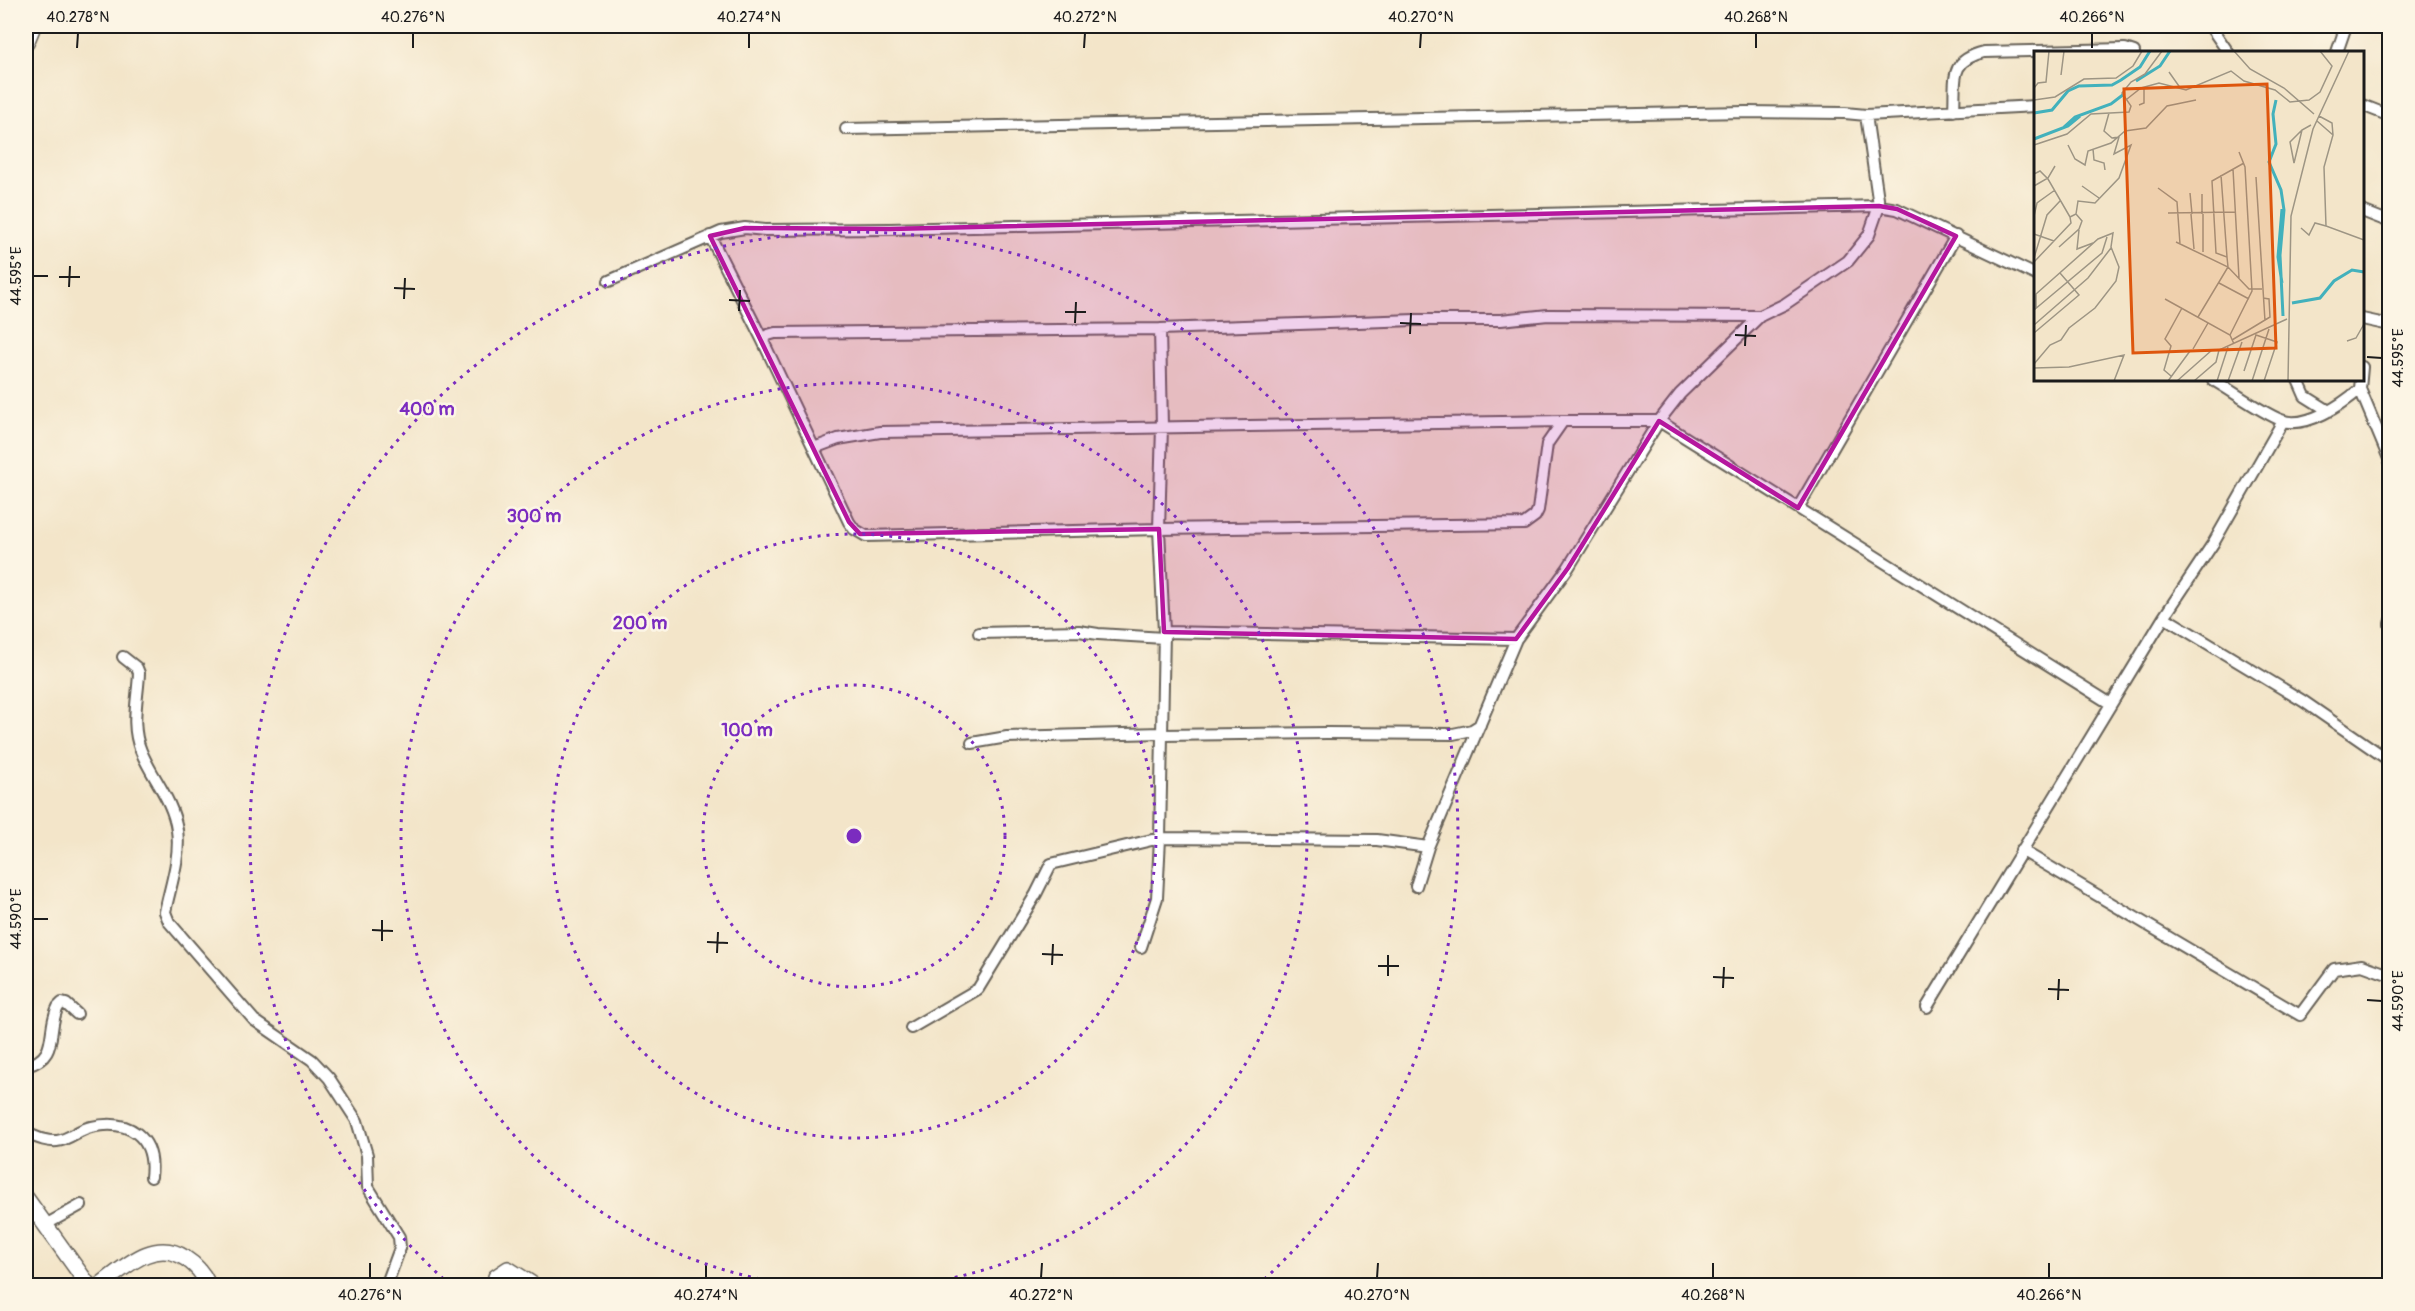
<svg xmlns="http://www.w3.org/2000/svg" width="2415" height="1311" viewBox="0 0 2415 1311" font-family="Pangolin,sans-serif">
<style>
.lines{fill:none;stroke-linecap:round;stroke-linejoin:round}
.street-casing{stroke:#676259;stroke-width:14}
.secondary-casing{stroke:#676259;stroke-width:18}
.street{stroke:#fff;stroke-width:10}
.secondary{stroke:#fff;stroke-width:15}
.marked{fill:#b5179e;fill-opacity:0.2;stroke:#b5179e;stroke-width:4.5;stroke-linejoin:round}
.ticks{fill:none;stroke:#1c1c1c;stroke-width:2}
.ring{fill:none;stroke:#7b2cbf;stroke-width:3;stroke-dasharray:3 6}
.inset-river{fill:none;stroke:#42b1bc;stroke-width:3}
.inset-road{fill:none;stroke:#9d9584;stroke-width:1.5}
.view{fill:#de560d;fill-opacity:0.15;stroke:#de560d;stroke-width:3}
.inset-edge{fill:none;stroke:#1c1c1c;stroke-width:3}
.centre{fill:#7b2cbf;stroke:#fcf5e5;stroke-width:3}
.ring-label{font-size:18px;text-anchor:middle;font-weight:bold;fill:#7b2cbf;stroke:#fcf5e5;stroke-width:5;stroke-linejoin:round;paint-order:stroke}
.neatline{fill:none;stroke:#1c1c1c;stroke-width:2}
.ticks-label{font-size:15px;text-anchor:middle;fill:#1c1c1c}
</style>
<rect width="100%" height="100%" fill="#fcf5e5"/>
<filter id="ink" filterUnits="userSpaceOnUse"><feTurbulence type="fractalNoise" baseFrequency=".0167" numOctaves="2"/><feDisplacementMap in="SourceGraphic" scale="12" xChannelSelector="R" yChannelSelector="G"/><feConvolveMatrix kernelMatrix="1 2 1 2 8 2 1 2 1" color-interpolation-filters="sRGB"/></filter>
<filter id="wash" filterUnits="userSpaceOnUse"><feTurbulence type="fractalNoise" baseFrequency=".008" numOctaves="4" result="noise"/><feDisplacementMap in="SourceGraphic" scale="24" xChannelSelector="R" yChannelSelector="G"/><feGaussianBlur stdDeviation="1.35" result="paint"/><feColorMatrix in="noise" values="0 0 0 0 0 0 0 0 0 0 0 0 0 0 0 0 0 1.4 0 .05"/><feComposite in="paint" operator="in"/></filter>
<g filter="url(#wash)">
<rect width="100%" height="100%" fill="#f3e5c9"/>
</g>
<g filter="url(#ink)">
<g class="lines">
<g class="street-casing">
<path id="street" d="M2210,26L2228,52
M2337,52L2346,26
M2362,105L2390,116
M1954,111C1956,79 1948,61 1984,52L2125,49L2134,52
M846,129L1746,112L1845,113L1866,115L2036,106
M2362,211L2390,222
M710,236L762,339L849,522L854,529L866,536L1159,529L1524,524L1535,516L1538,510L1547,444L1563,421H1659L2111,704
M609,281L721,232L745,228L765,230L890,229L1879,206L1897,209L2036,275
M2362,319L2390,325
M762,339L768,335L775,333L1160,329L1415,320H1501L1548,315L1760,316
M2213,380C2234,392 2259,411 2281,420C2305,430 2343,404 2360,389
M2298,380L2305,396L2329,411
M2360,389L2390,461
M2360,389L2362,367
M814,448L838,439L880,432L1563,421
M1798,508L1956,236
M2164,617L2303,701L2390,761
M2390,623V625
M1164,632L1516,639
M979,633L1079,631L1098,634L1164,638
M123,657L137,668L139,673C138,699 130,725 141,751C152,778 173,800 177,830C181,857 170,887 165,912L169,922L254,1020L312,1060L329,1078L357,1121L367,1155L368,1187L399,1237L400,1248L386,1286
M1162,735L1327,733L1453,734L1472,730L1480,725
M972,743L1007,737L1162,733
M2021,850L2300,1015L2334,969L2362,965L2390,975
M1416,886L1428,847L1516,639L1568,568L1659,421L1680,394L1760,316L1785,304L1848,261L1869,235L1879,206L1866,115
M1141,947L1157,898L1160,838L1164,632L1159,529L1162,427L1160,329
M1927,1007L2164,617L2214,542L2283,421
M911,1028L978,989L1036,894L1051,864L1160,838L1377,840L1428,847
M26,1066C60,1058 46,1030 58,1007L62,1003L66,1004L77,1014
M26,1133C36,1137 45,1142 57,1141C69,1140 79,1129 91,1127C129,1118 156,1137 151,1177
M45,1225L81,1205"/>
</g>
<g class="secondary-casing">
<path id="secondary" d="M26,43L33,26
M26,1198L89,1286
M99,1286C124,1268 154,1237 185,1258C196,1265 204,1274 208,1286
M496,1286V1277L508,1269L535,1286"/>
</g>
<use href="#street" class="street"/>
<use href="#secondary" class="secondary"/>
</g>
</g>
<path class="marked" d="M1879,206L1897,209L1956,236L1798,508L1659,421L1568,568L1516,639L1164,632L1159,529L860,534L849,522L710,236L745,228L890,229Z"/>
<path class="ticks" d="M77,48L78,33M413,48V33M749,48V33M1084,48L1085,33M1420,48L1421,33M1756,48V33M2092,48V33M33,276H48M59,277H80M69,287L70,266M394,288L415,289M404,299L405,278M729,300L750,301M739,311L740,290M1065,312H1086M1075,323L1076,302M1400,323L1421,324M1410,334L1411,313M1735,335L1756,336M1745,346L1746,325M2367,357L2382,358M33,919H48M372,930L393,931M382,941V920M707,942L728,943M717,953L718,932M1042,954L1063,955M1052,965L1053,944M1378,966H1399M1388,976V955M1713,977L1734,978M1723,988L1724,967M2048,989L2069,990M2058,1000L2059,979M2367,1000L2382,1001M370,1278V1263M706,1278V1263M1041,1278L1042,1263M1377,1278L1378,1263M1713,1278V1263M2049,1278V1263"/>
<g class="ring">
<circle cx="854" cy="836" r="151"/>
<circle cx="854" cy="836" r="302"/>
<path d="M795 1285A453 453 0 1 1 913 1285"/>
<path d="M450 1285A604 604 0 1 1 1258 1285"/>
</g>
<g transform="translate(2034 51)">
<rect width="330" height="330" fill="#f3e5c9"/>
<path class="inset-river" d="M102,30L126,15L136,0M242,49L239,63L242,93L235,111L247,139L250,159L246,204L249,265M0,62L18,59L34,40L45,35L78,34L87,29L106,16L116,0M30,76L41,66L77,53L90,43M0,88L34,75L46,65M248,158L244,206L248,232M258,252L286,247L300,230L318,219L330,221"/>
<path class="inset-road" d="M200,0L216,18L250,37L280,63M135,21L147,38M27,24L30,0M0,37L4,32L12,31L15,0M93,48L107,37L125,32L152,39L197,20L210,30L241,39L256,51L275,49L286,41L298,15L286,0M0,49L21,46L50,28L82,27L99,15L108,0M105,54L110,52V38M285,65L298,72L299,84M283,70L299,84L290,116L292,175L330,189M268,79L256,91L260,112L268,79L277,74M0,94L33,83L57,63L95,61L97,55L88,42L97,31L111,23L128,0M34,94L41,108L51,114L54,100L77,92L91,80L112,77L133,55L162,49M59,98L60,109L70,112L71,119M199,118L205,227M0,123L6,120L14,128L36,166M187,124L193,206M222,126L231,270M0,135L14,127L21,115M48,135L65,147M124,137L143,151L146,193M156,142L158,163M168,143V163M134,162L202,161M157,163L160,198M169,163V201M0,165L3,152L21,139M36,166L42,163L44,150L61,152L85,127L97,94L80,103L85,86L78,87L70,80L75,62M267,177L275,184L281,172L292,175M45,179L43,198L59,192M0,183L20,190M142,191L194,216L215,238H228M25,196L45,178L48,170L42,163M0,207L13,164L26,150M0,211L37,172L36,166M185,232L215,248M131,248L196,284L200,293M0,259L68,202L73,186M164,266L194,216L193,206L182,202L178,130L210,112M0,274L54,227L77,197M0,282L45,244L26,222M196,284L218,240L211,116L205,101M198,289L236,266L235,248L229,247M313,290L322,287L330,273M159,298L174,272M0,313L16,294L27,289L35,277L61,257L82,230L85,216L77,196L79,182L64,188L2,243V257M0,317L35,316L90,304L80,330M210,320L222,284L243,291L230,330M137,325L130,319L137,295L131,288L148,257M134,330L156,300L185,299M143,330L178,299M160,330L182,311L185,299L253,268M183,330L194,296M194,330L208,291M218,330L235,278M254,330L257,165L279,78L315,0"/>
<path class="view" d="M233,33L242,297L99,302L90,38Z"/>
<rect width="330" height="330" class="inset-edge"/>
</g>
<circle cx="854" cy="836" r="9" class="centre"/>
<g class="ring-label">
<text x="427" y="415">400 m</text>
<text x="534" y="522">300 m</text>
<text x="640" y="629">200 m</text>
<text x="747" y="736">100 m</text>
</g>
<rect width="2415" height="1311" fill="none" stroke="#fcf5e5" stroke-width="66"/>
<rect x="33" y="33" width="2349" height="1245" class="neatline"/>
<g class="ticks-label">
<text x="78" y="22">40.278°N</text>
<text x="413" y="22">40.276°N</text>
<text x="749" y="22">40.274°N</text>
<text x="1085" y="22">40.272°N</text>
<text x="1421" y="22">40.270°N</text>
<text x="1756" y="22">40.268°N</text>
<text x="2092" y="22">40.266°N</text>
<text transform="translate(16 276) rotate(-90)" y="5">44.595°E</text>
<text transform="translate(2398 358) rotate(-90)" y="5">44.595°E</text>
<text transform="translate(16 919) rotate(-90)" y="5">44.590°E</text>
<text transform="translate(2398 1001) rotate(-90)" y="5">44.590°E</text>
<text x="370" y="1300">40.276°N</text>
<text x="706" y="1300">40.274°N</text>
<text x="1041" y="1300">40.272°N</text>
<text x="1377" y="1300">40.270°N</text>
<text x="1713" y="1300">40.268°N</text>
<text x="2049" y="1300">40.266°N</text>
</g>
</svg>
